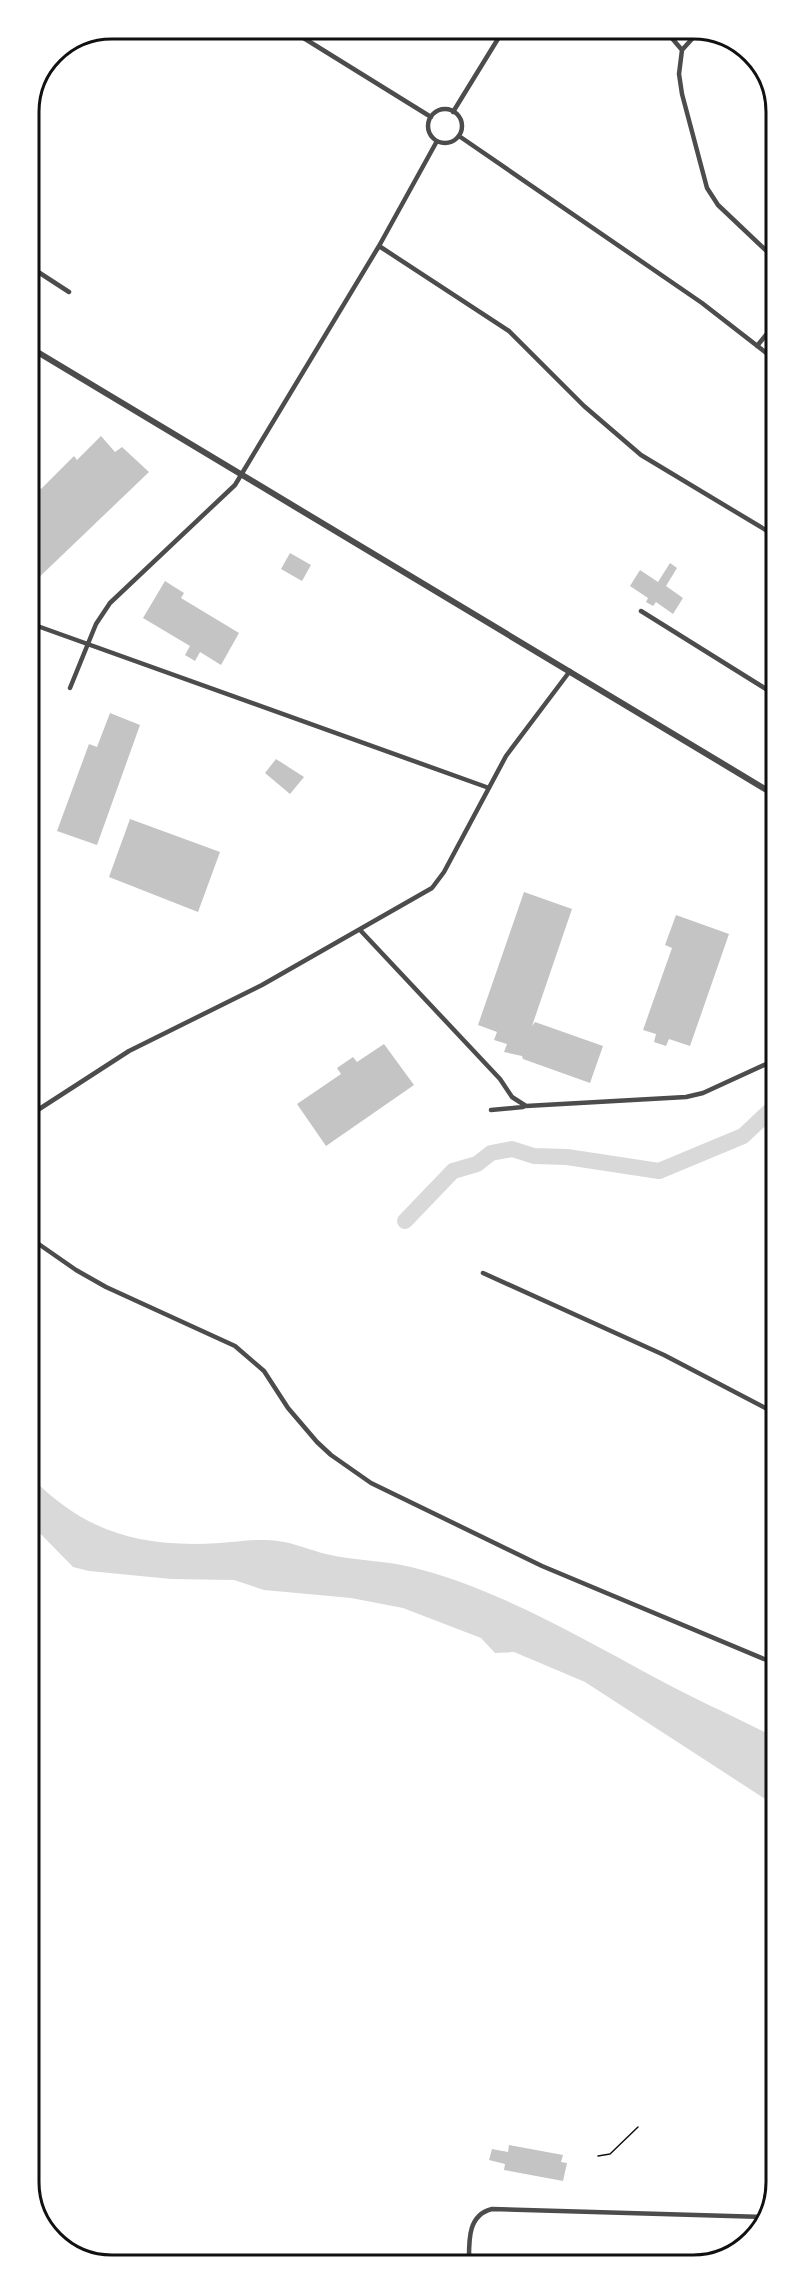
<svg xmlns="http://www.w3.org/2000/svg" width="805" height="2294" viewBox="0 0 805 2294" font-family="Jost,sans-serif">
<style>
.water{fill:#d9d9d9}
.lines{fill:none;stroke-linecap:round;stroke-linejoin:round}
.river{stroke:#d9d9d9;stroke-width:16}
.building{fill:#c4c4c4}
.path{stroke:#111;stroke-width:1.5}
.minor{stroke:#4c4c4c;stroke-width:4.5}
.tertiary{stroke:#4c4c4c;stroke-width:6}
.rim{fill:none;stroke:#111;stroke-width:3}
</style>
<rect width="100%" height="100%" fill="#fff"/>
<path class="water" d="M30,1476C85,1533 142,1548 219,1543C239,1542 257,1538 278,1541C294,1543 310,1550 326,1554C354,1561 383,1560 411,1567C494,1587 580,1637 654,1677C694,1699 736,1717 776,1738V1806L585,1682L514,1652L495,1653L481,1638L403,1608L351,1598L264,1590L234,1580L171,1579L89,1571L73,1567L31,1524Z"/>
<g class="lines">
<path class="river" d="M405,1221L453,1171L477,1164L491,1153L512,1149L534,1156L567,1157L659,1171L743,1136L775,1106"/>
</g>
<path class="building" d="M101,436L115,452L122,447L149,472L31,585L29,536L38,527L29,518V487L34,483L41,489L74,456L77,460Z
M290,553L311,565L302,581L281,569Z
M670,563L677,568L666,586L683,598L673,614L656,602L653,606L646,602L648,598L630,586L640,570L658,582Z
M165,581L184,593L181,598L239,633L221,665L200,652L195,661L185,655L190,646L143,618Z
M110,713L140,725L97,845L57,831L89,744L97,747Z
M276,759L304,777L290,794L265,773Z
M130,819L220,852L198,912L109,877Z
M775,835V849L768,845Z
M524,892L572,909L532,1026L535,1022L603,1046L590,1083L523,1059L522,1056L504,1052L507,1044L494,1040L497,1032L478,1025Z
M676,915L729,934L690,1046L669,1039L666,1046L654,1042L656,1034L643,1030L672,948L665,945Z
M384,1044L414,1085L326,1146L297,1104L341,1074L337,1068L353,1057L357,1062Z
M509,2145L563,2155L561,2162L567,2163L563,2181L504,2170L505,2164L489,2160L492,2149L508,2152Z"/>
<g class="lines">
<path class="path" d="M598,2156L610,2154L638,2127"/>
<path class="minor" d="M289,29L431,117
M664,29L682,50L679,74L682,94L707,188L718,205L774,258
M682,50L701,29
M428 126a17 17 0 1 1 34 0a17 17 0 1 1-34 0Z
M453,112L504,29
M459,136L702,303L774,359
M379,246L509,331L584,406L641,455L774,535
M29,266L69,292
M757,346L774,325
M641,611L774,694
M29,623L489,788
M70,688L96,624L110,603L235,485L379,246L437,141
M361,931L500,1079L512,1097L526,1106L686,1097L703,1093L775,1060
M491,1110L523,1107
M30,1115L129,1051L262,985L432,888L444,872L506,756L570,671
M30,1238L76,1270L106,1287L235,1346L264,1371L288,1408L317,1442L331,1455L371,1483L542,1566L776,1664
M483,1273L664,1355L775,1413
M469,2264C469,2242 467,2215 492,2209L765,2217"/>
<path class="tertiary" d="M29,347L775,795"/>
</g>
<path d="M0 0H805V2294H0ZM112 39H693A73 73 0 0 1 766 112V2182A73 73 0 0 1 693 2255H112A73 73 0 0 1 39 2182V112A73 73 0 0 1 112 39Z" fill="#fff" fill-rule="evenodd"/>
<path class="rim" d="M112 39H693A73 73 0 0 1 766 112V2182A73 73 0 0 1 693 2255H112A73 73 0 0 1 39 2182V112A73 73 0 0 1 112 39Z"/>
</svg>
